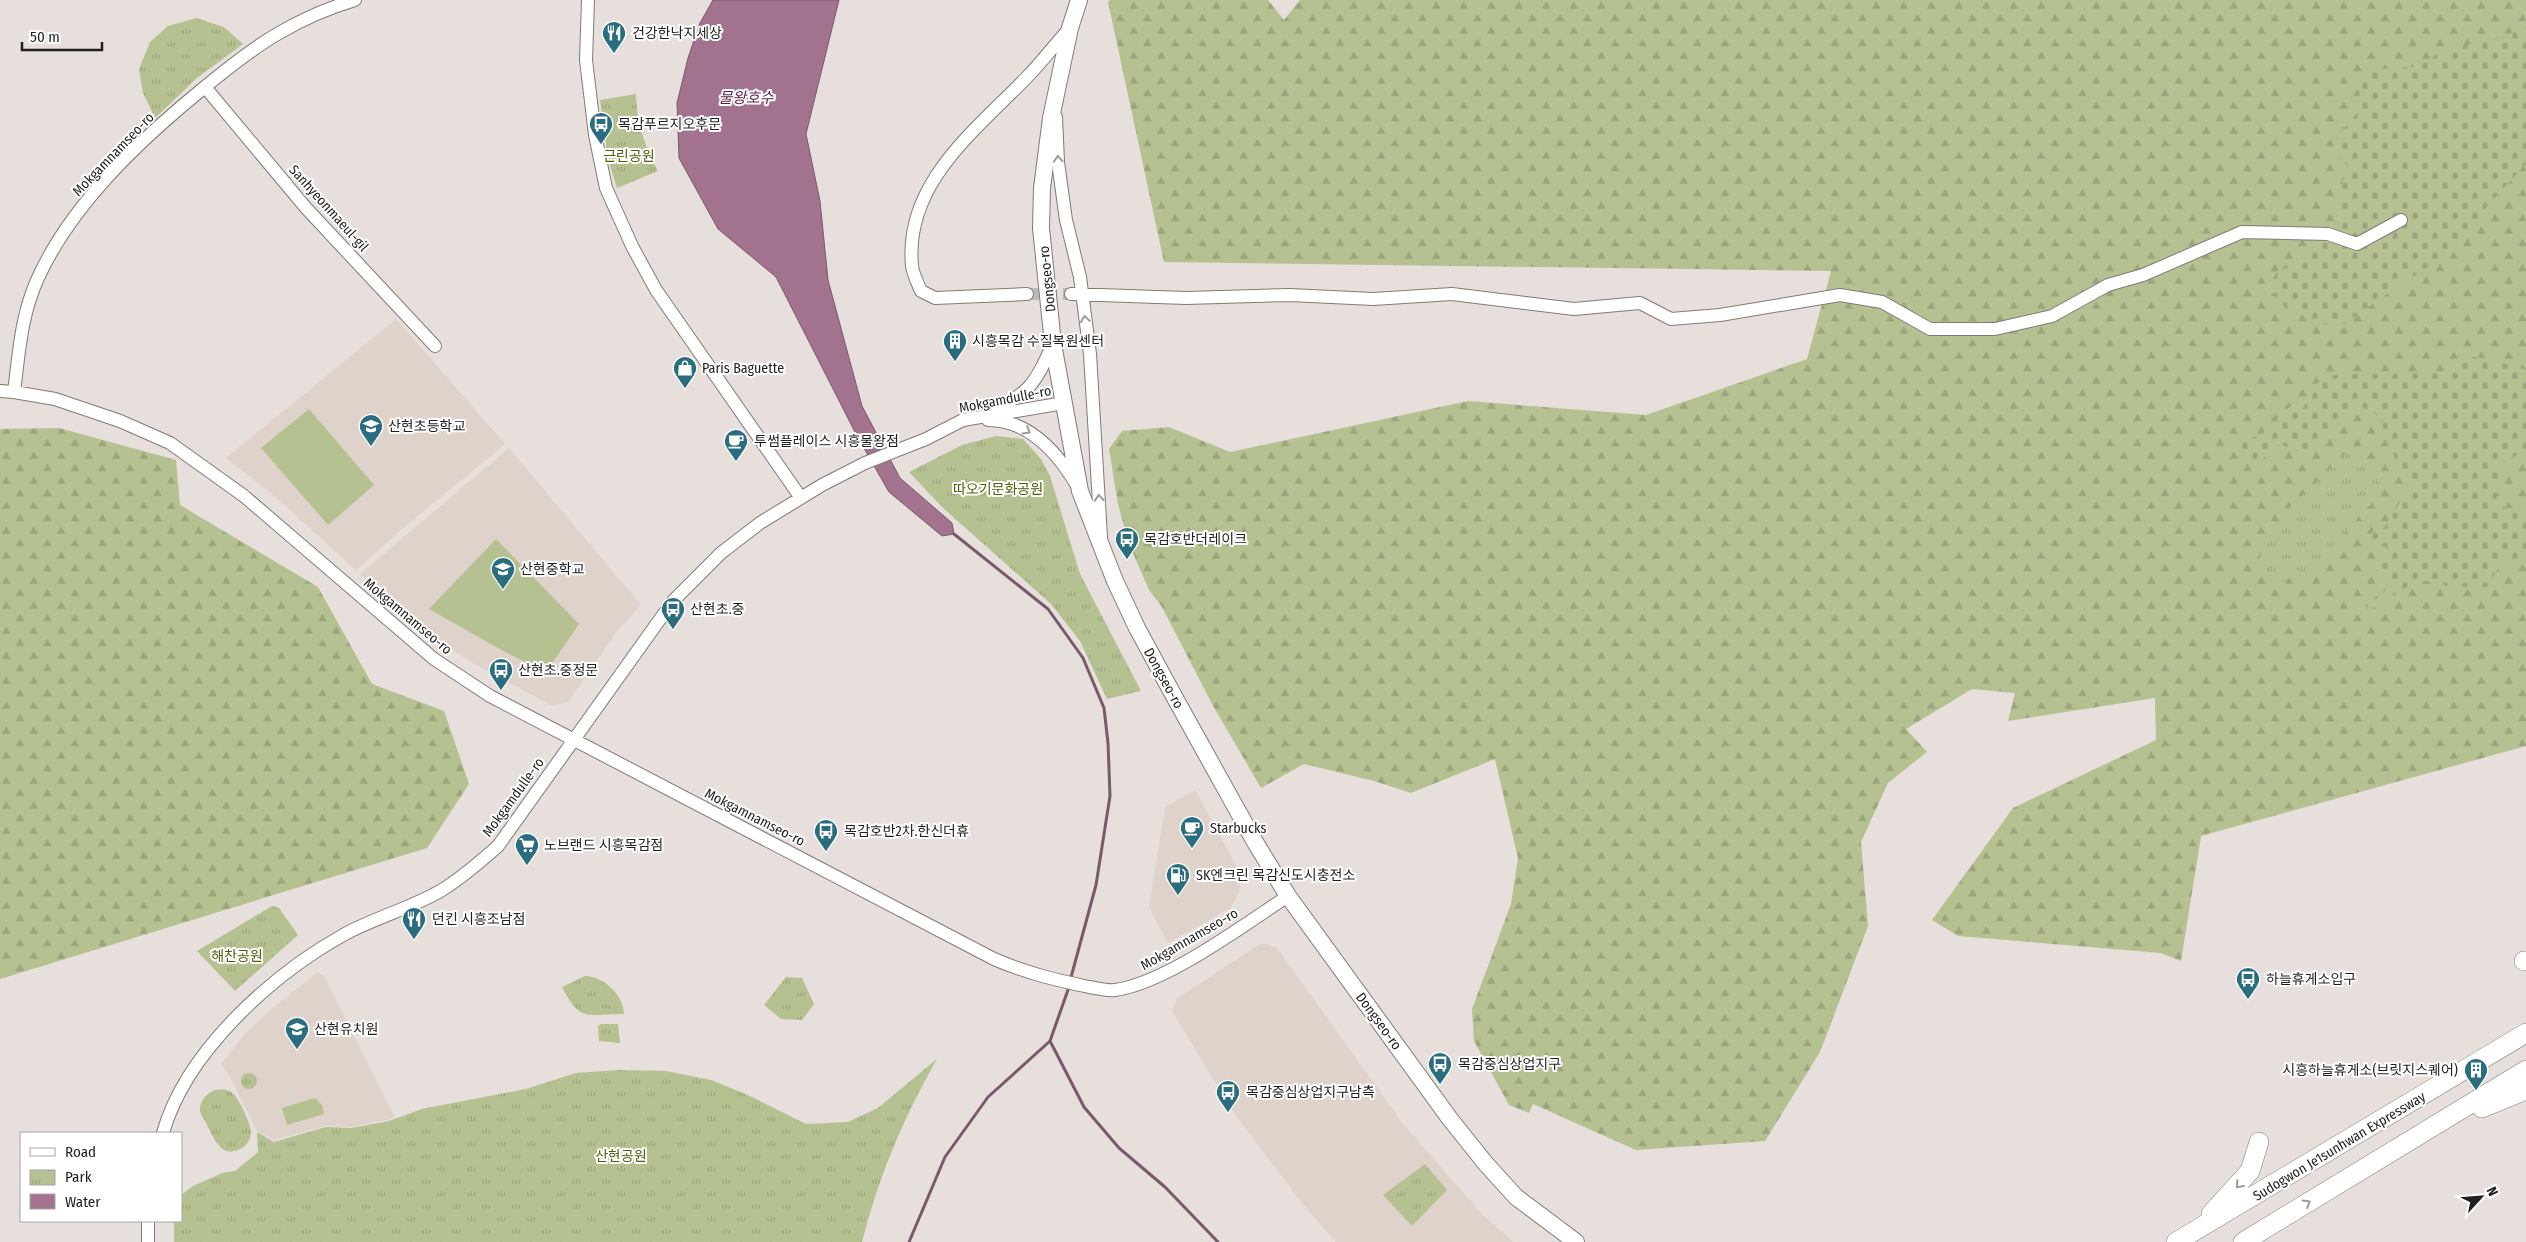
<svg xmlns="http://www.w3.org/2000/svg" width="2526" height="1242" viewBox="0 0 2526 1242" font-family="'Fira Sans Condensed','Noto Sans KR',sans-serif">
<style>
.built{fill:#dfd2ca}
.green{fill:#b6c191}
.forest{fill:url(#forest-firs)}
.cemetery{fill:url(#cemetery-stones)}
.park{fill:url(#park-tufts)}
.water{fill:#a2728e;stroke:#7b596c}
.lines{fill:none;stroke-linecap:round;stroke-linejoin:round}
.stream{stroke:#7b596c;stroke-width:3}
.minor-tunnel{stroke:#bfb9b6;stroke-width:12;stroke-dasharray:12 6;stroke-linecap:butt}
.minor-casing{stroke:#807a77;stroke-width:14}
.major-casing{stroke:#807a77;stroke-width:18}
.highway-casing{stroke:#807a77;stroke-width:20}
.minor{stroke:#fff;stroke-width:12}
.major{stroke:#fff;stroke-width:16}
.highway{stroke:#fff;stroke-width:19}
.oneway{stroke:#9b9a9a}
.labels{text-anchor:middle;stroke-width:4;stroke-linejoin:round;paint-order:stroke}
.poi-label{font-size:14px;fill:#211f1e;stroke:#fff;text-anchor:start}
.street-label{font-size:14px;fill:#211f1e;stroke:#fff}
.park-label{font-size:14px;fill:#525d0b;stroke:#fff}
.water-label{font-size:15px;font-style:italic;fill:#5f234a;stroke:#fff}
</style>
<defs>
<pattern id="forest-firs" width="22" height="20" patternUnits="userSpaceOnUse" patternTransform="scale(1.25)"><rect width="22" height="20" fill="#b6c191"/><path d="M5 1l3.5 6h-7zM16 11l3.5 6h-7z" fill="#9ca57d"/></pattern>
<pattern id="cemetery-stones" width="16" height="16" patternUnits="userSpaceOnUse" patternTransform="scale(1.25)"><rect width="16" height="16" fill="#b6c191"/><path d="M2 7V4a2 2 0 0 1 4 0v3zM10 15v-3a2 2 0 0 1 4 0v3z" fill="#9ca57d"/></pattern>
<pattern id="park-tufts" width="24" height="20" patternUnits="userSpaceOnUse" patternTransform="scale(1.25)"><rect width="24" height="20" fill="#b6c191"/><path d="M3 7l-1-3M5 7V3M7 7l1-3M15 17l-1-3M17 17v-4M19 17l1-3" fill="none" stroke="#9ca57d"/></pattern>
</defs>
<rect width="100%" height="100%" fill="#e6dfdc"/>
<path class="built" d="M396,319L505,444L401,530L356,570L271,493L226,458Z
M509,448L641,605L617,631L568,702L553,706L474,664L443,643L360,574Z
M1195,790L1240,873L1239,893L1230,908L1168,943L1149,907L1165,807Z
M1260,944H1267L1277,948L1404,1125L1481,1213L1513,1242H1336L1304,1206L1234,1113L1172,1011L1177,998Z
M318,972L325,978L395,1118L351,1127L326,1126L274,1140L257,1131L230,1077L221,1064L244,1035L268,1012Z"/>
<path class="green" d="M309,409L374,485L328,525L261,448Z
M496,539L579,624L546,672L505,652L429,609Z
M315,1098L322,1105L324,1114L287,1125L282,1108Z"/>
<path class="forest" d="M1110,0H1268L1284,20L1300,0H2526V746L2201,836L2181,961L2161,953L1958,936L1932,920L2013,808L2156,740L2155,698L2008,721L2015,693L1972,689L1906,729L1927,752L1888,783L1861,842L1868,926L1820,1052L1765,1141L1636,1150L1533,1104L1529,1113L1509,1105L1474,1041L1472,1009L1511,904L1518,858L1495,759L1411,793L1374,781L1304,764L1261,788L1212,704L1162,607L1149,590L1129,544L1118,504L1109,449L1122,431L1169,427L1230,452L1468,401L1646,415L1807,359L1831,271L1164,262L1108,2Z
M59,428L176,460L180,505L318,587L372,684L444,711L469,784L427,848L0,979V429Z"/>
<path class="cemetery" d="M2526,28V164L2497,195L2452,251L2394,289L2337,329L2286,309L2268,288L2278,270L2320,245L2338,225L2341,186L2348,167L2338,155L2336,138L2357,113L2363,69L2416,67L2442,51L2504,36Z
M2468,356L2493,360L2526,370V450L2503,463L2496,496L2503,507L2511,508L2519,516L2526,508V555L2521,559H2502L2489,587H2452L2426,581L2408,586L2370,610L2365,605L2389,588L2380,571L2377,558L2388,557L2385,545H2375L2370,536L2374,530L2384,528L2408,489L2405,477L2384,437L2382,417L2361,407L2343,418L2332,434L2312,452H2296L2281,444L2269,451L2258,466L2244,456L2238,444L2243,434L2259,438L2268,429L2278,426L2277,415L2293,405L2303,408L2321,378L2339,374L2456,373Z"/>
<path class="park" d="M196,18L224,27L243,44L197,78L155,118L143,93L139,69L150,42L168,26Z
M636,94C637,127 644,142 658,171L617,188L608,159L600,100Z
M996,436L1023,439L1041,459L1050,476L1080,574L1141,691L1107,699L1080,641L1051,604L942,507L909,472L962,445Z
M2348,451L2386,488L2310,570L2271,586L2252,568L2287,510Z
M272,906L279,908L298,935L235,991L197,951Z
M585,976C604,976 624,996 624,1014C587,1014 580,1023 562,987Z
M786,977L802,978L814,1004L802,1020L781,1019L764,1005Z
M601,1024H618L620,1043L599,1041L598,1026Z
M937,1059C902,1121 880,1173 862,1242H174V1221H181V1195L193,1186L222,1173L235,1171L258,1152L257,1132L274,1142L326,1127L351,1128L389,1121L422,1109L526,1089L576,1073L619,1070L666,1071L711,1080L748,1095L806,1124L848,1122L878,1108Z
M241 1081a8 8 0 1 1 16 0a8 8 0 1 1-16 0Z
M215,1090C221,1089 229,1089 233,1094C239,1098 251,1125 251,1132C251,1139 247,1145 242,1148C222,1160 214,1139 207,1125C204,1119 199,1113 200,1107C202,1098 208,1093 215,1090Z
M1425,1164L1447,1190L1412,1226L1383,1195Z"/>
<path class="water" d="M713,0H839L806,134L820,201L828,280L862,406L900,478L952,523L954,534L942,536L889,492L857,436L776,277L718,229L679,158L677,103L688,58L700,23Z"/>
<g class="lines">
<path class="stream" d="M954,534L1048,609L1083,658L1104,708L1108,743L1110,796L1096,885L1070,981
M1069,987L1050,1041L1084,1107L1119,1148L1165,1187L1218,1242
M909,1242L945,1157L988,1097L1050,1041"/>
<path class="minor-tunnel" d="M1027,294H1071"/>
<g class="minor-casing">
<path id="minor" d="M355,0C328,8 303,19 279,33C251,49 224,71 200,91C138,142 71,205 38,278C21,315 19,353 14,392L55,399L120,421L170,443L244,496L434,659L490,696L994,959C1026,973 1056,980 1089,987C1097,988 1107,991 1115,990C1166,983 1244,925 1288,896
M588,0L586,60L595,135L606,188L632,246L656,290L801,498
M205,87L306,208L435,346
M1056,117L1058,162L1066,220L1080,277L1090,354L1101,537
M1027,294L935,298L921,291C918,284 913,274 912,266C904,183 976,130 1027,77C1042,62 1055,44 1070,28
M1071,294L1186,298L1290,295L1373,299L1452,294L1574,309L1640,303L1671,319L1720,315L1840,295L1882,302L1930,329H1995L2052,316L2108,285L2143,275L2242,232L2328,234L2357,244L2401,220
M0,391L14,392
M989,410C1030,396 1036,381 1053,344
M988,420C1029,420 1057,452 1076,484
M163,1133C186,1051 273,974 345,934C376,917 412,908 442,890C463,877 480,862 498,846L673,601L721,553L760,523L822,485L865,463L926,439L963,420L1064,403
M148,1242V1221"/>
</g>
<g class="major-casing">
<path id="major" d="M1079,0L1070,28L1051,118L1042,188L1041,228L1053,344L1080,491L1115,581L1137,628L1175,698L1255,842L1288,896L1450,1119L1486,1164L1516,1197L1576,1242"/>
</g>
<g class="highway-casing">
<path id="highway" d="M2524,961H2526
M2482,1108L2526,1090
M2211,1214L2250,1171L2259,1142
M2176,1242L2526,1033
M2243,1242L2526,1070"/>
</g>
<use href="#minor" class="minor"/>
<use href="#major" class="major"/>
<use href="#highway" class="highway"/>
</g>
<defs><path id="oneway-chevron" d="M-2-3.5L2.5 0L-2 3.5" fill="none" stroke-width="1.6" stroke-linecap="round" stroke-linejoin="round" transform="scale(1.25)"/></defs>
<g class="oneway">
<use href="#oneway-chevron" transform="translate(1058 159) rotate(-94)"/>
<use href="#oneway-chevron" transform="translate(1085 319) rotate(-98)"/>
<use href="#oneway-chevron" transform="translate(1027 431) rotate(31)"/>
<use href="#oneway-chevron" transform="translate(1099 498) rotate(-94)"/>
<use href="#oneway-chevron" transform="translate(2239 1185) rotate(131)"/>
<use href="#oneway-chevron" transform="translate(2307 1203) rotate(-31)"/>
</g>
<defs>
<g id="restaurant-pin" transform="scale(1.25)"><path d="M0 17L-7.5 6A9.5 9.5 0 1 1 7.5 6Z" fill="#2a6d7e" stroke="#fff"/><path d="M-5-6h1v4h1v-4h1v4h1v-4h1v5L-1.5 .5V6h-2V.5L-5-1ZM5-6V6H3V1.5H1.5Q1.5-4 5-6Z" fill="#fff"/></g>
<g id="bus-pin" transform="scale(1.25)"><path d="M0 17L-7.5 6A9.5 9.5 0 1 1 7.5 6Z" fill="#2a6d7e" stroke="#fff"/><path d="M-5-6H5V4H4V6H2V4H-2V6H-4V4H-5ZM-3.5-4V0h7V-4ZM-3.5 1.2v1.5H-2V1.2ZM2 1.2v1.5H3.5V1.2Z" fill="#fff"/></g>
<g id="building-pin" transform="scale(1.25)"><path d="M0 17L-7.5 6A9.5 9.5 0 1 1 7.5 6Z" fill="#2a6d7e" stroke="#fff"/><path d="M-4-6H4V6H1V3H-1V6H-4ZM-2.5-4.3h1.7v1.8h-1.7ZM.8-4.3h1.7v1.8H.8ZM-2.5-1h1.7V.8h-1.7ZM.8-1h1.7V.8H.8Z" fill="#fff"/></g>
<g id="shop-pin" transform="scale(1.25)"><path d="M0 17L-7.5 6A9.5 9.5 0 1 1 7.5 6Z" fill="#2a6d7e" stroke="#fff"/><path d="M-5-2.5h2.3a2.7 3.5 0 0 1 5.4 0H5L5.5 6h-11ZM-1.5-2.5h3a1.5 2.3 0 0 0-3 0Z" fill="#fff"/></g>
<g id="school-pin" transform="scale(1.25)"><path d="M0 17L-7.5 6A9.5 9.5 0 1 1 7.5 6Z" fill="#2a6d7e" stroke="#fff"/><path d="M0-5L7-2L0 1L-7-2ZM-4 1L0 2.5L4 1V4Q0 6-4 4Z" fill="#fff"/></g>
<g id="cafe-pin" transform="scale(1.25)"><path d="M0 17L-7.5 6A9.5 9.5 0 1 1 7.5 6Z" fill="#2a6d7e" stroke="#fff"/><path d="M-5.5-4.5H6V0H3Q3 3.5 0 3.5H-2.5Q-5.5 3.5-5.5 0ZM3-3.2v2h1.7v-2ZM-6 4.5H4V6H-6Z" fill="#fff"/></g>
<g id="supermarket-pin" transform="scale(1.25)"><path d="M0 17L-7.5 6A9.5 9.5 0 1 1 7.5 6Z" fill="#2a6d7e" stroke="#fff"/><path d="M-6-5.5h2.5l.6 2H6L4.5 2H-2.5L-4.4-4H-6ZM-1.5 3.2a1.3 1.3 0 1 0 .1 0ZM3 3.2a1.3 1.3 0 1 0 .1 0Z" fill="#fff"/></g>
<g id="fuel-pin" transform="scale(1.25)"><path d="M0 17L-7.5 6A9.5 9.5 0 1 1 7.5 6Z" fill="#2a6d7e" stroke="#fff"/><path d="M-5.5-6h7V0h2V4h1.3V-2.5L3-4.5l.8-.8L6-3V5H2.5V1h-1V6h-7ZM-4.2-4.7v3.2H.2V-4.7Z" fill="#fff"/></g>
</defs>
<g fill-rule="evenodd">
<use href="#restaurant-pin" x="614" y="33"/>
<use href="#bus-pin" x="601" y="124"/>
<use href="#building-pin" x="955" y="341"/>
<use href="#shop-pin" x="685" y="368"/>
<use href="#school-pin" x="371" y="426"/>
<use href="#cafe-pin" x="736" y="441"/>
<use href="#bus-pin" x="1127" y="539"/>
<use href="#school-pin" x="503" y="569"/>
<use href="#bus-pin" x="673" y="609"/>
<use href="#bus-pin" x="501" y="670"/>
<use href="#cafe-pin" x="1192" y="828"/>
<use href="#bus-pin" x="826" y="831"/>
<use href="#supermarket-pin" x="527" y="845"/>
<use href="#fuel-pin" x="1178" y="875"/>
<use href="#restaurant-pin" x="414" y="919"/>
<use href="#bus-pin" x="2248" y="979"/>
<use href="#school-pin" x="297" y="1029"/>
<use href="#bus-pin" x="1440" y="1064"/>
<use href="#building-pin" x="2476" y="1070"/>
<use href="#bus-pin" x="1228" y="1092"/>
</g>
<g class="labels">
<g class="poi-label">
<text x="632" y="38">건강한낙지세상</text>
<text x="618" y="129">목감푸르지오후문</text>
<text x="972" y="346">시흥목감 수질복원센터</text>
<text x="702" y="373">Paris Baguette</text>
<text x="388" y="431">산현초등학교</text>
<text x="754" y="446">투썸플레이스 시흥물왕점</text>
<text x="1144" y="544">목감호반더레이크</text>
<text x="520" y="574">산현중학교</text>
<text x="690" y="614">산현초.중</text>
<text x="518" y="675">산현초.중정문</text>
<text x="1210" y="833">Starbucks</text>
<text x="844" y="836">목감호반2차.한신더휴</text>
<text x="544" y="850">노브랜드 시흥목감점</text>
<text x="1196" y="880">SK엔크린 목감신도시충전소</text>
<text x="432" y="924">던킨 시흥조남점</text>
<text x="2266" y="984">하늘휴게소입구</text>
<text x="314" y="1034">산현유치원</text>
<text x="1458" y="1069">목감중심상업지구</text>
<text x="2458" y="1075" text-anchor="end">시흥하늘휴게소(브릿지스퀘어)</text>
<text x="1246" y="1097">목감중심상업지구남측</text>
</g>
<g class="street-label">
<text transform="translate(113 154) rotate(-46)" y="5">Mokgamnamseo-ro</text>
<text transform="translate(329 208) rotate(48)" y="5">Sanhyeonmaeul-gil</text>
<text transform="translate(1047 279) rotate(-96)" y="5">Dongseo-ro</text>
<text transform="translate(1005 399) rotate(-11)" y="5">Mokgamdulle-ro</text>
<text transform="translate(408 616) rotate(40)" y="5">Mokgamnamseo-ro</text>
<text transform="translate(1164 678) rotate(61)" y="5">Dongseo-ro</text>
<text transform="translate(513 797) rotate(-54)" y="5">Mokgamdulle-ro</text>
<text transform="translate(755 817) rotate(27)" y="5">Mokgamnamseo-ro</text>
<text transform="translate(1189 939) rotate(-30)" y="5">Mokgamnamseo-ro</text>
<text transform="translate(1379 1021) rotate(54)" y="5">Dongseo-ro</text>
<text transform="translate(2339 1146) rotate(-31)" y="5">Sudogwon Je1sunhwan Expressway</text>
</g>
<g class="park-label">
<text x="629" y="161">근린공원</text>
<text x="998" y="494">따오기문화공원</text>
<text x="237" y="961">해찬공원</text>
<text x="621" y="1161">산현공원</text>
</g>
<g class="water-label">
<text x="746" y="103">물왕호수</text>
</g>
</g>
<rect x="20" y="1132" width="162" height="90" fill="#ffffff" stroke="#a6a5a5"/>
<rect x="30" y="1148" width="25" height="8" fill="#ffffff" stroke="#a6a5a5"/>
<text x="65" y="1157" font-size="15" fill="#211f1e">Road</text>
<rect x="30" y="1170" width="25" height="15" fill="url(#park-tufts)" stroke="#a6a5a5"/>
<text x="65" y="1182" font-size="15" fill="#211f1e">Park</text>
<rect x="30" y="1194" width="25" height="15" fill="#a2728e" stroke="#a6a5a5"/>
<text x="65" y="1207" font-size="15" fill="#211f1e">Water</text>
<g transform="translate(2481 1197) rotate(64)" stroke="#ffffff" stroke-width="4" paint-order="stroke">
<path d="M0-4L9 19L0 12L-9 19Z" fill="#211f1e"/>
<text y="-8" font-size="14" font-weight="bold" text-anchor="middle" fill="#211f1e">N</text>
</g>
<path d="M22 42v8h80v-8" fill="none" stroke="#211f1e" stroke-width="2.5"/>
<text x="30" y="42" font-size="15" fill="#211f1e" stroke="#ffffff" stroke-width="4" paint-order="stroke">50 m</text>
</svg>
